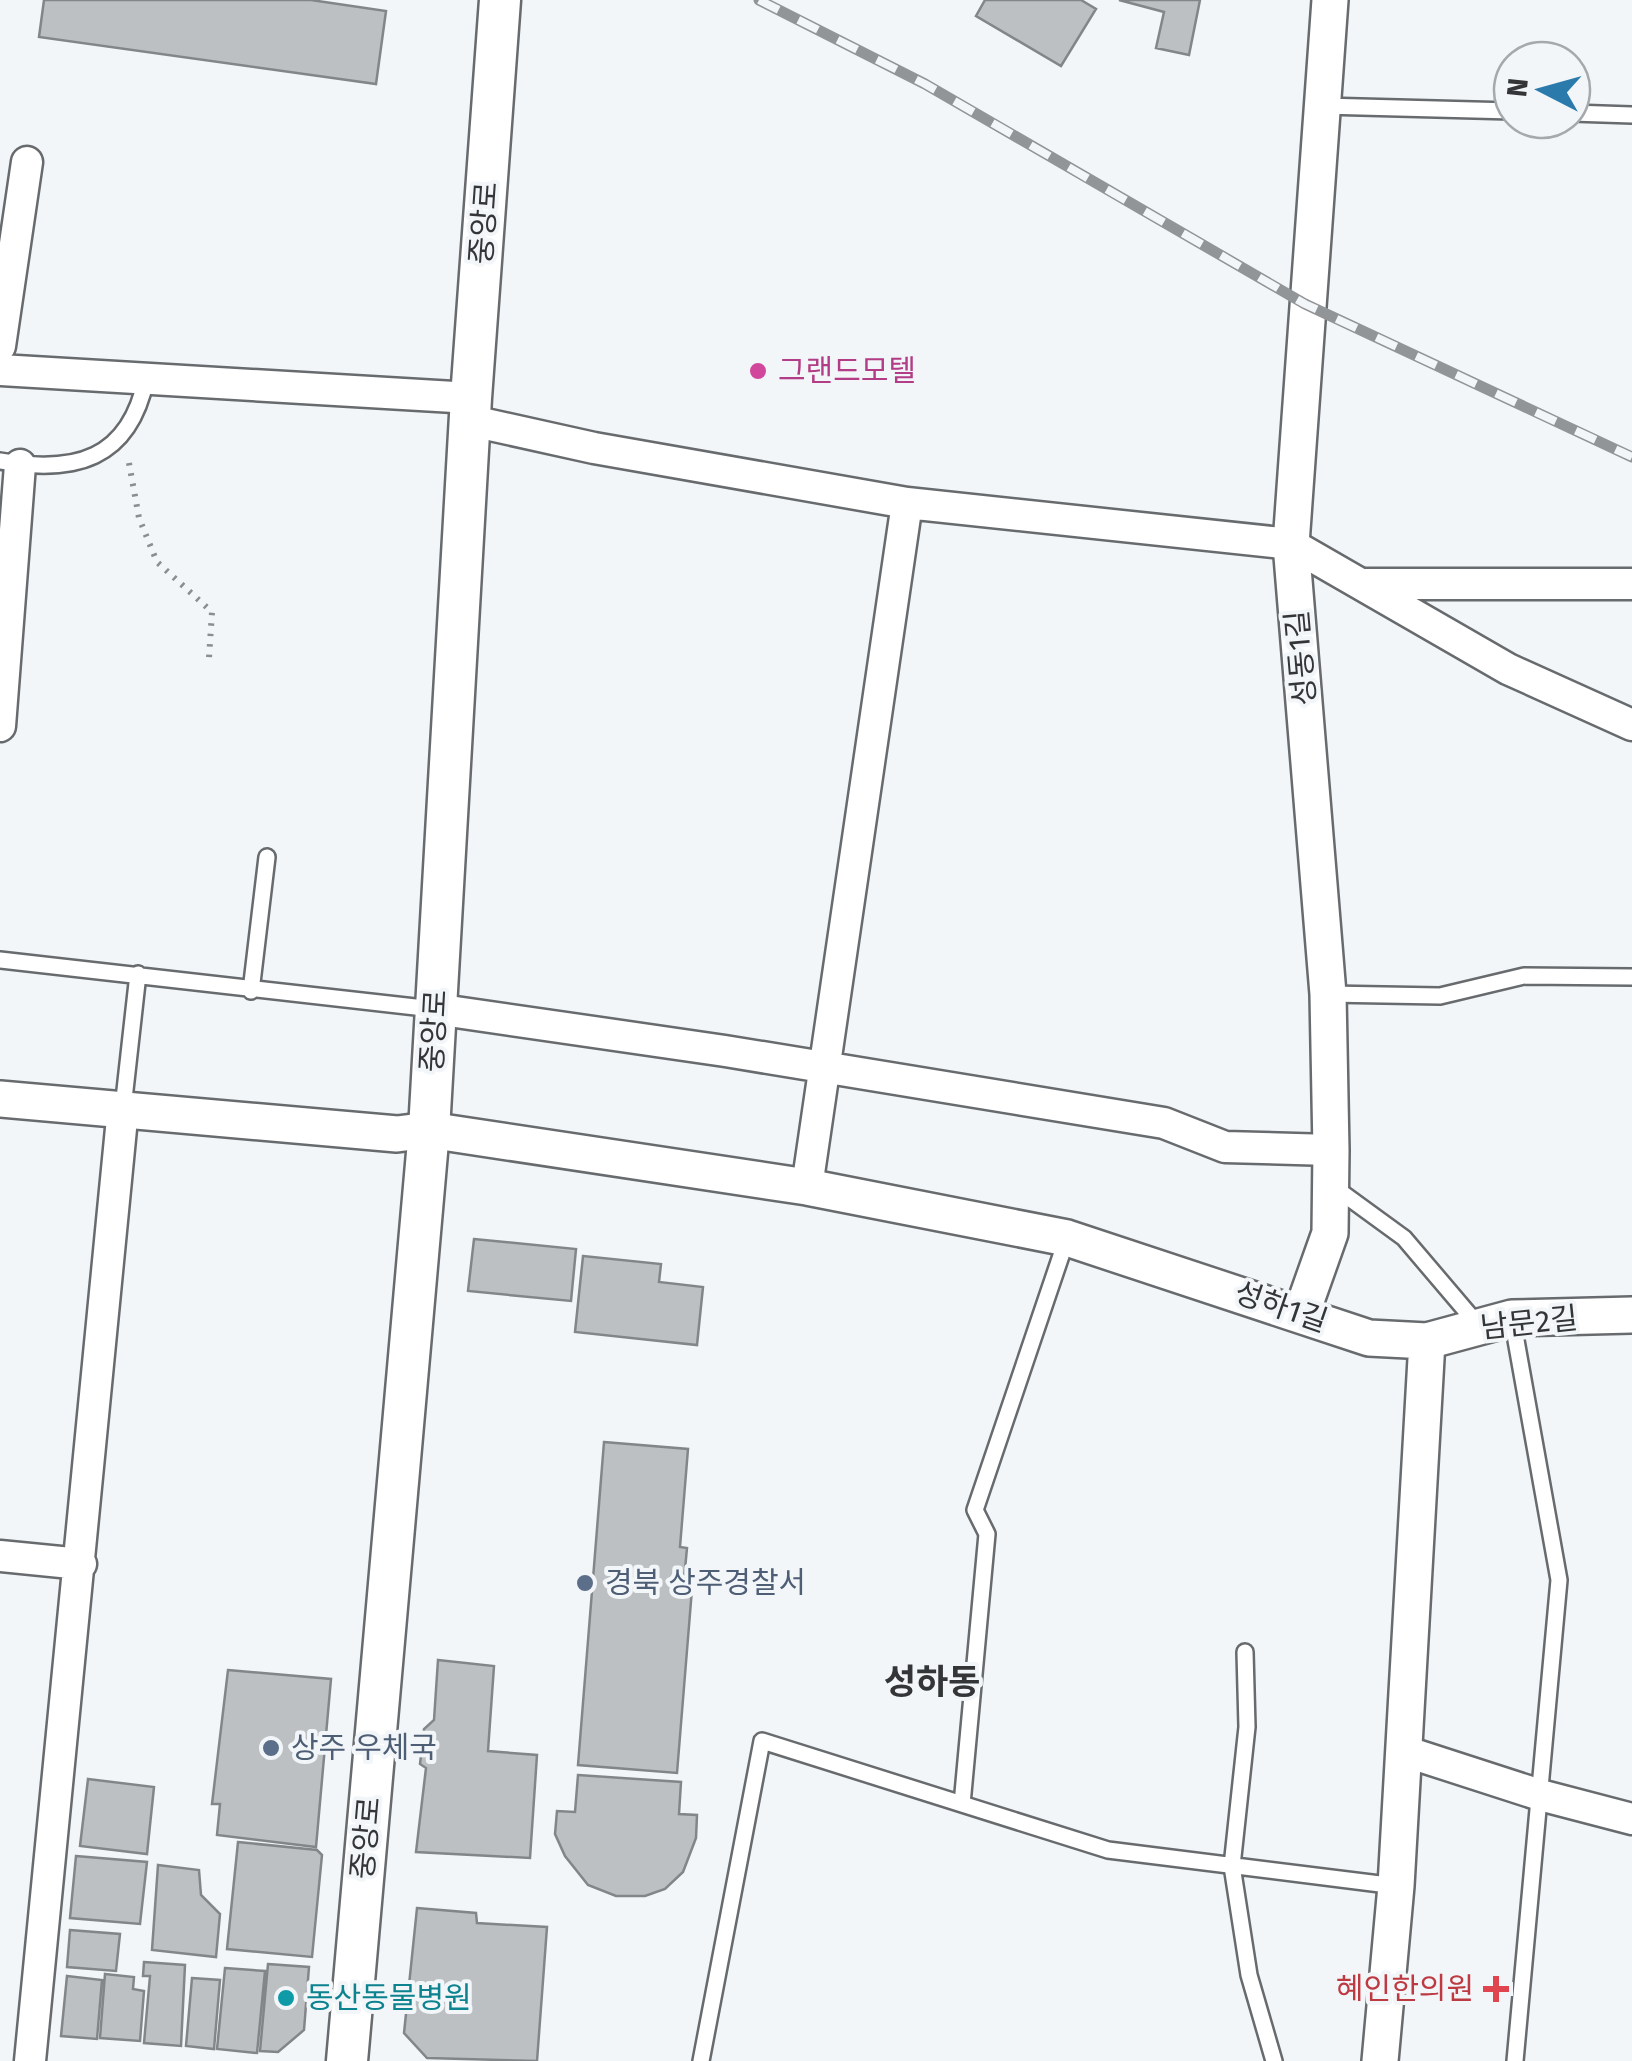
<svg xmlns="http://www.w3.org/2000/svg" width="1632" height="2061" viewBox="0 0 1632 2061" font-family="'Fira Sans','Noto Sans KR',sans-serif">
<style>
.building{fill:#bdc0c3;stroke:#838689;stroke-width:2.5}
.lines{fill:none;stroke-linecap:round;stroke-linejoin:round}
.service-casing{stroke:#686b6e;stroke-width:20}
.minor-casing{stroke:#686b6e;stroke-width:35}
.tertiary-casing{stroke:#686b6e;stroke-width:40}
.secondary-casing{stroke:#686b6e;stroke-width:45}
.path{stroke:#8b8d8f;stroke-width:6;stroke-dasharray:2.5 8;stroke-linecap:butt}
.service{stroke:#fff;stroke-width:15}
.minor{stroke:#fff;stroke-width:30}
.tertiary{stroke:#fff;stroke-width:35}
.secondary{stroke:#fff;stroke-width:40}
.rail-casing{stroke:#929597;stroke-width:11}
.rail{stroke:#f3f6f9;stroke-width:8;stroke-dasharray:22;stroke-linecap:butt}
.hotel-dot{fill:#d1479c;stroke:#f3f6f9;stroke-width:4}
.service-dot{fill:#5c6f8a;stroke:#f3f6f9;stroke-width:4}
.health-dot{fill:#e0444e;stroke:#f3f6f9;stroke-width:4}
.culture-dot{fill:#0f9aa8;stroke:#f3f6f9;stroke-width:4}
.labels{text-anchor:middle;stroke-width:8;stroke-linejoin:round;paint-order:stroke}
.street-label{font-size:30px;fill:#333536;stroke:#f3f6f9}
.hotel-label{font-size:30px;fill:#b23c85;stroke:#f3f6f9;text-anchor:start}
.service-label{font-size:30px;fill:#4e5e75;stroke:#f3f6f9;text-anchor:start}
.health-label{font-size:30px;fill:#be3a42;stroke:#f3f6f9;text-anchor:end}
.culture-label{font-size:30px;fill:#0d838f;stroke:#f3f6f9;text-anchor:start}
.quarter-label{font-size:35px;font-weight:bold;fill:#333536;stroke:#f3f6f9}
</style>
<rect width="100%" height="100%" fill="#f3f6f9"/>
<path class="building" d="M44,0H311L386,11L376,84L39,37Z
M985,0H1081L1096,9L1061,66L976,16Z
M1119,0H1200L1189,55L1156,48L1164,12Z
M474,1239L576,1249L571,1301L468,1291Z
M583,1256L661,1264L659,1282L703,1287L697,1345L575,1332Z
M604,1442L688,1449L680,1547L687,1548L684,1580L692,1589L677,1773L578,1765Z
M438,1660L494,1666L488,1751L537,1755L530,1858L416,1852L426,1768L420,1764L424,1729L434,1720Z
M228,1670L331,1679L316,1847L217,1835L220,1804H212Z
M578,1775L681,1782L679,1814L697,1815L696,1838L683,1872L665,1889L645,1896H616L588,1885L565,1856L555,1834L557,1811L575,1812Z
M88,1779L154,1787L147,1854L80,1846Z
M238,1842L317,1850L322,1855L312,1957L227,1949Z
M76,1856L147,1862L140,1924L70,1918Z
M158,1865L199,1870L201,1895L220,1914L216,1957L152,1950Z
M417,1908L476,1913L477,1923L547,1927L537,2061L427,2058L404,2033Z
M70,1930L120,1934L116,1971L67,1967Z
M144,1962L185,1965L181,2046L144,2043L150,1976H143Z
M268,1964L309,1967L304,2030L278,2052L260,2051Z
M225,1968L265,1971L257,2053L217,2049Z
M105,1974L134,1977L133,1989L144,1991L140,2041L100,2038Z
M67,1976L102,1980L97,2039L61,2036Z
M192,1978L220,1980L214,2049L186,2046Z"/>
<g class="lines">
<g class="service-casing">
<path id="service" d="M1323,106L1512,111
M1572,113L1632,115
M0,461C75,474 129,460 146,379
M0,960L433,1009
M251,991L267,857
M1328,994L1440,996L1524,976L1632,977
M123,1108L138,974
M1334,1187L1404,1238L1478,1325
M1512,1318L1559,1580L1515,2061
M1245,1652L1247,1727L1232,1866L1249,1975L1274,2061
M962,1804L987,1534L975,1510L1067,1238
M701,2061L762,1741L1108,1850L1396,1886"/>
</g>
<g class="minor-casing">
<path id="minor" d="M0,346L27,162
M0,370L471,398
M472,421L594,448L907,503L1291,544L1508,669L1632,725
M1366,584H1632
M0,726L20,465
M435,1009L725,1051L1164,1123L1225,1147L1331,1150
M807,1187L907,503
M0,1556L81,1564
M1404,1751L1540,1795L1632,1819
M30,2061L123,1108"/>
</g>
<g class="tertiary-casing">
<path id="tertiary" d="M0,1099L397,1134L429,1130L807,1187L1067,1238L1369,1338L1427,1341L1512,1318L1632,1315
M1302,1312L1330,1233L1331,1150L1328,994L1291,544L1330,0
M1380,2061L1396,1886L1427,1341"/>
</g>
<g class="secondary-casing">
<path id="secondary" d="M347,2061L429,1130L471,398L500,0"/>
</g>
<path class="path" d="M129,463L139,518L157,562L212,612L209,658"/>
<use href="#service" class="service"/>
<use href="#minor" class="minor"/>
<use href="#tertiary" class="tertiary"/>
<use href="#secondary" class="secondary"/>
<g class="rail-casing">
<path id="rail" d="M759,0L925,84L1305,304L1632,457"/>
</g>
<use href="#rail" class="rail"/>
</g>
<circle class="hotel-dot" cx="758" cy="371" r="10"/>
<g class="service-dot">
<circle cx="585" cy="1583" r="10"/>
<circle cx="271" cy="1748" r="10"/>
</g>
<path class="health-dot" d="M1491 1974h10v10h10v10h-10v10h-10v-10h-10v-10h10z"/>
<circle class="culture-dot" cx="286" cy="1998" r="10"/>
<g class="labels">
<g class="street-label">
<text transform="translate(484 223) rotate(-86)" y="10">중앙로</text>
<text transform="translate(1301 658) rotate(-95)" y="10">성동1길</text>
<text transform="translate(434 1031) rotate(-87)" y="10">중앙로</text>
<text transform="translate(1281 1307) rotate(19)" y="10">성하1길</text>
<text transform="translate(1529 1323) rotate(-6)" y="10">남문2길</text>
<text transform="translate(366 1838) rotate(-85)" y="10">중앙로</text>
</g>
<g class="hotel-label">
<text x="778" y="381">그랜드모텔</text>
</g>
<g class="service-label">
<text x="605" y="1593">경북 상주경찰서</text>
<text x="291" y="1758">상주 우체국</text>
</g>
<g class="health-label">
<text x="1474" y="1999">혜인한의원</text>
</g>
<g class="culture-label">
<text x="306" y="2008">동산동물병원</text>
</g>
<g class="quarter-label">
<text x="932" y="1694">성하동</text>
</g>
</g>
<g transform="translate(1542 90) rotate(276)"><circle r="48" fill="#f3f6f9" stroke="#a6a9ab" stroke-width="2.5"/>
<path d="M0-8L18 38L0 25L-18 38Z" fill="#2a7bac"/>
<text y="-15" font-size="28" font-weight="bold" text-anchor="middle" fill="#333536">N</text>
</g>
</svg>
